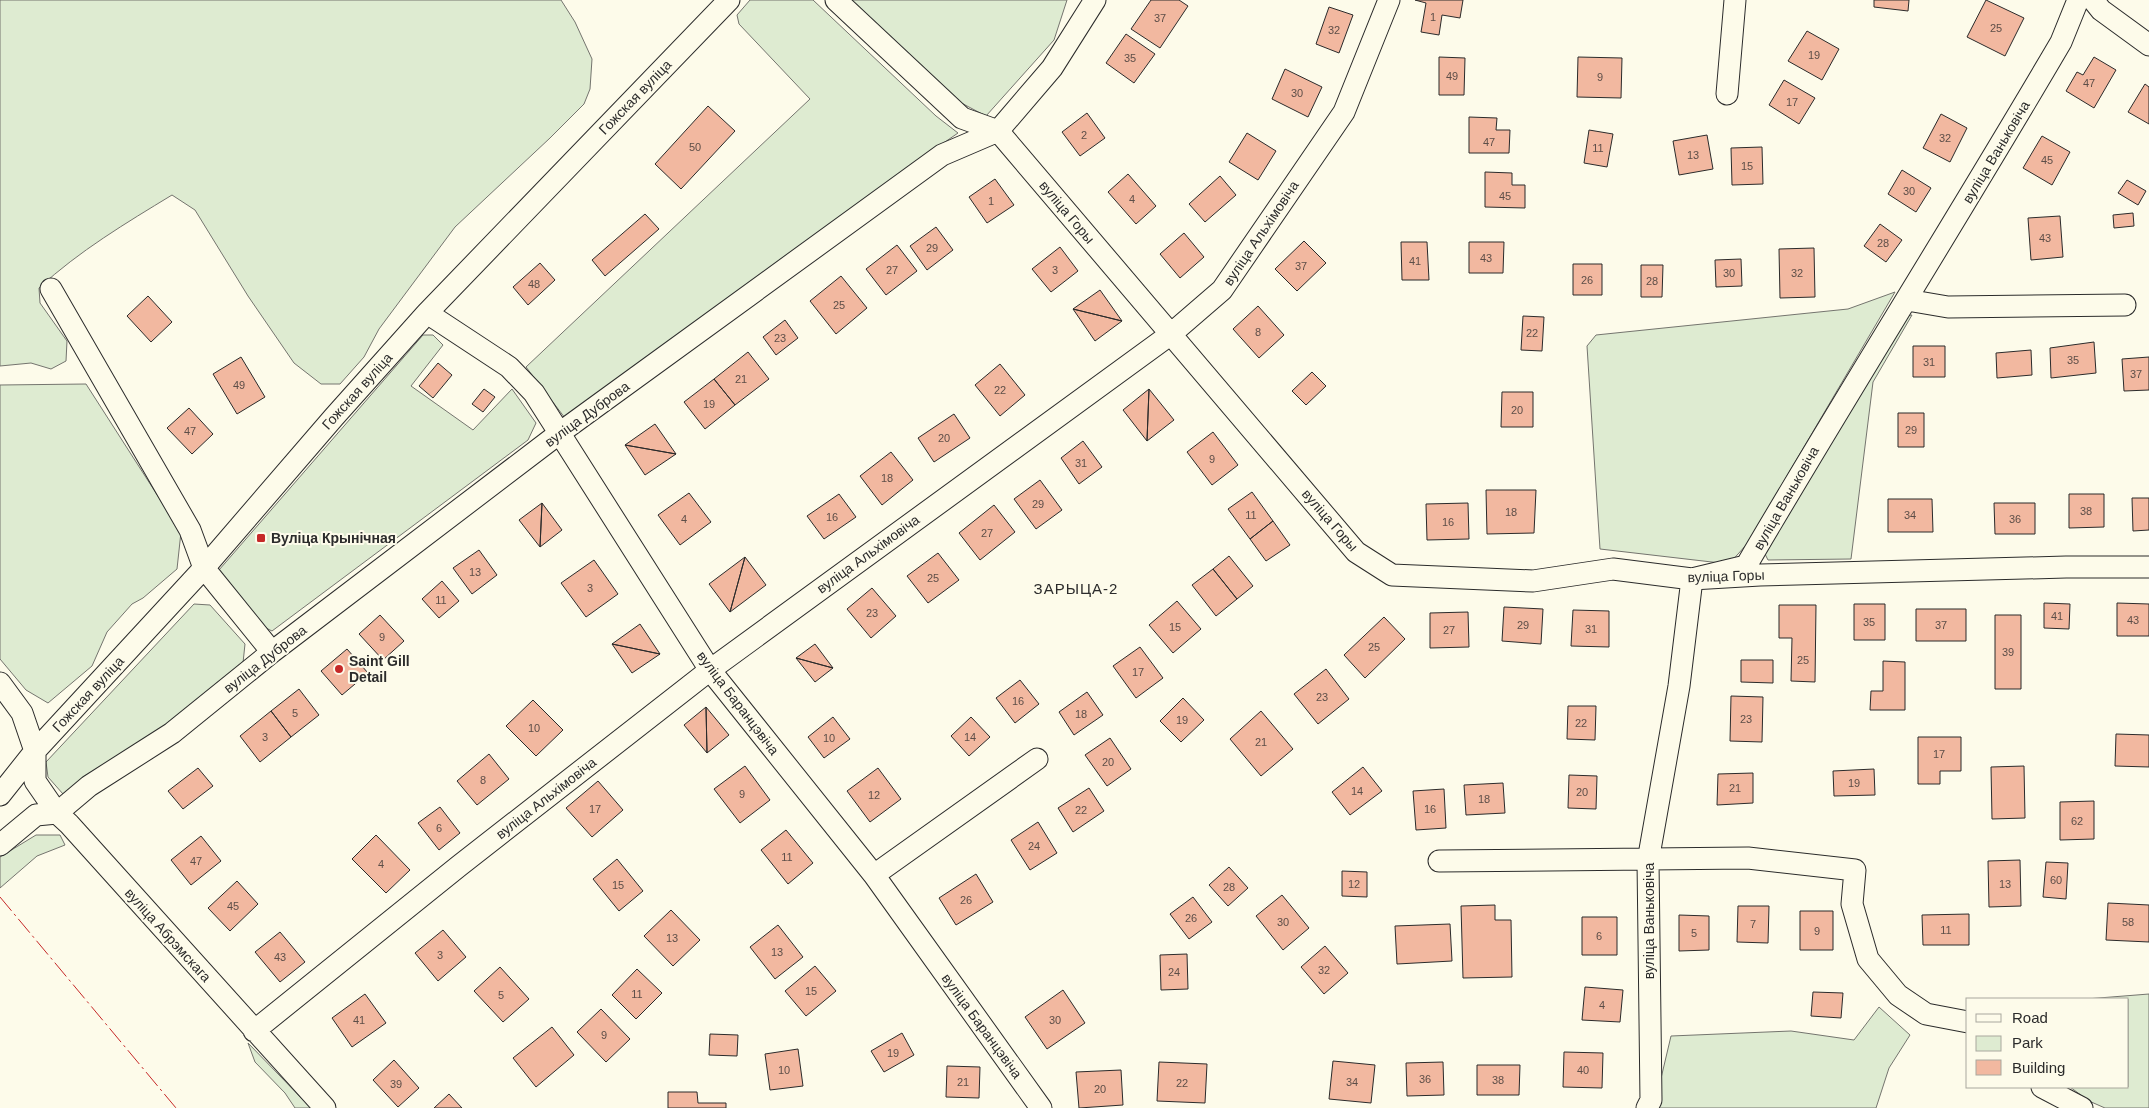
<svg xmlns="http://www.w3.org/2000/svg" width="2149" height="1108" viewBox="0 0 2149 1108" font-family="Helvetica,sans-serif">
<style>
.green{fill:#deebd1;stroke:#74746e}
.building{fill:#f2b8a0;stroke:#2b2b2b}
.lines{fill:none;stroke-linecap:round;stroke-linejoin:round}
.minor-casing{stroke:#2b2b2b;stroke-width:23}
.minor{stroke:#fdfbea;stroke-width:21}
.power{stroke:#c62828;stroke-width:1;stroke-dasharray:18 4 2.5 4;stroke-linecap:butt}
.poi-dot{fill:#c62828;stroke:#fdfbea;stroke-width:2}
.labels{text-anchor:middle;stroke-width:4;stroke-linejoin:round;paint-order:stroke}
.number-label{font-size:11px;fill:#5d4e48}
.street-label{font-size:14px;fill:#2b2b2b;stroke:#fdfbea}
.poi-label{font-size:14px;font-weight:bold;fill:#2b2b2b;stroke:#fdfbea;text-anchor:start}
.neighbourhood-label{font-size:15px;letter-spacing:1px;fill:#2b2b2b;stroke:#fdfbea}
</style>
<rect width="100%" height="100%" fill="#fdfbea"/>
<path class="green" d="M0,0H561L575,22L592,59L590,89L584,104L550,138L455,227L379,329L364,357L340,384H321L294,363L248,296L195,210L172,195C126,223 79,251 39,288L40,303L67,341L66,361L51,369L31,363L0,366Z
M750,0H813L936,116L958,133L913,164L565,418L526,367L810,99L739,24L737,15Z
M852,0H1067L1054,40L986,116L950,97Z
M1895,292L1747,544L1729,564L1600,549L1587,346L1596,335L1848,309Z
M1912,315L1873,382L1851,559L1768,560L1764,552L1903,316Z
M423,335H433L443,345L411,386L473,430L512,389L536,423L528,440L272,631L266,628L219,570Z
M86,384L181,532L177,569L143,598L132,604L107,632L92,666L48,703L26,690L0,659V385Z
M194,604L210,605L245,644L243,663L180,716L63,794L48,777L46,762Z
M36,835H60L65,845L37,856L0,888V857Z
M2149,994V1108H2105L2089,1101L2070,1087H2128V999H2086Z
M1879,1007L1910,1035L1889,1068L1876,1108H1654L1671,1036L1791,1031L1854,1040Z
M248,1043L311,1108H295L285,1093L255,1062Z"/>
<path class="building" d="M1151,0H1179L1188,6L1160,48L1131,29Z
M1415,0H1463L1460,18L1442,15L1439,35L1421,32L1426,3Z
M1874,0H1909L1908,11L1874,7Z
M1986,0L2024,18L2005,56L1967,37Z
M1329,7L1353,15L1339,53L1316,44Z
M1807,31L1839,49L1822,80L1788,61Z
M1126,34L1155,54L1134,83L1106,63Z
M1439,57L1465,58L1464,95H1439Z
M1578,57L1622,58L1621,98L1577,97Z
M2094,57L2116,70L2094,108L2066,91L2077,72L2083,75Z
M1285,69L1322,87L1308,117L1272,99Z
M1784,80L1815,98L1799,124L1769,105Z
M2145,84L2149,87V124L2128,112Z
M708,106L735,131L681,189L655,164Z
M1087,113L1105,138L1080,156L1062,132Z
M1941,114L1967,128L1950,162L1923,148Z
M1469,117L1497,118L1496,130H1510L1509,153H1469Z
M1589,130L1613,134L1607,167L1584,163Z
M1247,133L1276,151L1258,180L1229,162Z
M1707,135L1713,169L1679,175L1673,141Z
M2042,136L2070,152L2052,185L2023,168Z
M1762,147L1763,184L1732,185L1731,148Z
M1902,170L1931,188L1916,212L1888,194Z
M1485,172L1512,173V185H1525V208L1485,207Z
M1128,174L1156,206L1136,224L1108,192Z
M1220,176L1236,195L1205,222L1189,204Z
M995,179L1014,205L987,223L969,197Z
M2127,180L2146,191L2138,205L2118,193Z
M2133,213L2134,226L2114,228L2113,215Z
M645,214L659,229L605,276L592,260Z
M2060,216L2063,257L2031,260L2028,218Z
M1880,224L1902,240L1886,262L1864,246Z
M936,227L953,250L927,270L910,246Z
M1184,233L1204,257L1180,278L1160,254Z
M1304,241L1326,263L1297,291L1275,269Z
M1401,242H1427L1429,280H1402Z
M1469,242H1504L1503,273H1469Z
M897,245L917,271L886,295L866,269Z
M1060,247L1078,271L1051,292L1032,269Z
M1814,248L1815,297L1780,298L1779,249Z
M1741,259L1742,286L1716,287L1715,260Z
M540,263L555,280L528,305L513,287Z
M1573,264H1602V295H1573Z
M1641,265H1663L1662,297H1641Z
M841,276L867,308L836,334L810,301Z
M1100,290L1122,321L1073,309Z
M148,296L172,322L151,342L127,316Z
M1258,306L1284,335L1259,358L1233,329Z
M1073,309L1122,321L1095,341Z
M1523,316L1544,317L1542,351L1521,350Z
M785,320L798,338L776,355L763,337Z
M2094,342L2096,373L2051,378L2050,348Z
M1913,346H1945V377H1913Z
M2031,350L2032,375L1997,378L1996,353Z
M748,352L769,379L735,405L714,379Z
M241,357L265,397L237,414L213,374Z
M2149,357V390L2124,391L2122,359Z
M438,363L452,375L433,398L419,386Z
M1000,364L1025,395L1000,416L975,385Z
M1312,372L1326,386L1306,405L1292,391Z
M714,379L735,405L705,429L684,402Z
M484,389L495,397L483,412L472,404Z
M1149,389L1147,441L1123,410Z
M1149,389L1174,420L1147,441Z
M1502,392H1533V427H1501Z
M189,408L213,434L192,454L167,428Z
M1898,413H1924V447H1898Z
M954,414L970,438L934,462L918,438Z
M655,424L676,454L625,445Z
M1213,432L1238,465L1212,485L1187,452Z
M1083,441L1102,467L1079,484L1061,458Z
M625,445L676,454L645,475Z
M891,452L913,480L882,505L860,476Z
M1040,480L1062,510L1036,529L1014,499Z
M1486,490H1536L1534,533L1487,534Z
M1252,492L1273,521L1250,539L1228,509Z
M689,493L711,522L680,545L658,515Z
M839,494L856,517L824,539L807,516Z
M2069,494H2104V527L2069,528Z
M2132,498H2149V530L2133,531Z
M1888,499H1932L1933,532H1888Z
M542,503L562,530L540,547Z
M542,503L540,547L519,520Z
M1468,503L1469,539L1427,540L1426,504Z
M1994,503H2035V534H1995Z
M994,505L1015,532L980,560L959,533Z
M1273,521L1290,545L1266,561L1250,539Z
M479,550L497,575L472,594L453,568Z
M938,553L959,580L928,603L907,576Z
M1229,556L1253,586L1237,599L1213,569Z
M745,557L766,585L730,612Z
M745,557L730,612L709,584Z
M594,560L618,594L586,617L561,583Z
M1213,569L1237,599L1216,616L1192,585Z
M442,581L459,601L439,618L422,599Z
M872,588L896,616L871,638L847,609Z
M1177,601L1201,629L1173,653L1149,625Z
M2044,603L2070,604L2069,629L2044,628Z
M2117,603L2149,604V636H2117Z
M1854,604H1885V640H1854Z
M1779,605H1816L1815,682L1791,681L1792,638H1779Z
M1504,607L1543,609L1541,644L1502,641Z
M1916,609H1966V641H1916Z
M1573,610L1609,611V647L1571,646Z
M1468,612L1469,647L1430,648V613Z
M380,615L404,641L383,660L359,634Z
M1995,615H2021V689H1995Z
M1384,617L1405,639L1365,678L1344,655Z
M640,624L660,654L612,644Z
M612,644L660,654L632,673Z
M815,644L833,668L796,658Z
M1140,647L1163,678L1136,698L1113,666Z
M347,649L368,673L342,695L321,671Z
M796,658L833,668L815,682Z
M1741,660H1773V683L1741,682Z
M1883,661L1905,662V710H1870L1871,691H1883Z
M1326,669L1349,699L1318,724L1294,694Z
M1020,680L1039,704L1015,723L996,698Z
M299,689L319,715L291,737L271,711Z
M1087,692L1103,715L1074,735L1059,712Z
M1731,696L1763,697L1762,742L1730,741Z
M1183,698L1204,720L1181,742L1160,721Z
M533,700L563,730L536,756L506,726Z
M1568,706H1596L1595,740L1567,739Z
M706,707L707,753L684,725Z
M706,707L729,735L707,753Z
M271,711L291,737L260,762L240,736Z
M1261,711L1293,749L1261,776L1230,739Z
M833,717L850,739L824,758L808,737Z
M971,717L990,737L969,756L951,736Z
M2116,734L2149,735V767L2115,766Z
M1918,737H1961V771H1940V784H1918Z
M1110,738L1131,769L1107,786L1085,755Z
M489,754L509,779L477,805L457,781Z
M745,766L770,800L740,823L714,789Z
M2024,766L2025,818L1992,819L1991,767Z
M1363,767L1382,791L1350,815L1332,792Z
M198,768L213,786L183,809L168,791Z
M878,768L901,799L870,822L847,791Z
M1874,769L1875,795L1834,796L1833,771Z
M1753,773V803L1717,805L1718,774Z
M1569,775L1597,776L1596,809L1568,808Z
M598,781L623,810L592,837L566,808Z
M1503,783L1505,813L1466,815L1464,785Z
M1089,788L1104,811L1073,832L1058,808Z
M1444,789L1446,828L1416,830L1413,791Z
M2094,801V839L2060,840V802Z
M440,807L460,833L439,850L418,823Z
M1038,822L1057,853L1030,870L1011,840Z
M786,830L813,863L788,884L761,850Z
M376,835L410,870L386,893L352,859Z
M201,836L221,861L191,885L171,860Z
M617,859L643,891L619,911L593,879Z
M2020,860L2021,906L1989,907L1988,861Z
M2046,862L2068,863L2066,899L2043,897Z
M1229,867L1248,888L1228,906L1209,885Z
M1342,871L1367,872V897L1342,896Z
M976,874L993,902L956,925L939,898Z
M237,881L258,904L230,931L208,908Z
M1282,895L1309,928L1283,950L1256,916Z
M1193,897L1212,922L1189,939L1170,914Z
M2108,903L2149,905V942L2106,940Z
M1495,905V920H1511L1512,977L1463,978L1461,906Z
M1738,906H1769L1768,943L1737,942Z
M671,910L700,940L673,966L644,936Z
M1800,911H1833V950H1800Z
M1969,914V945H1923L1922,915Z
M1679,915L1709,916V950L1679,951Z
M1582,917H1617V955H1582Z
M1450,924L1452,961L1397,964L1395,926Z
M778,925L803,957L775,979L750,947Z
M443,930L466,957L438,981L415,953Z
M280,932L305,962L280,982L255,952Z
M1325,946L1348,973L1324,994L1301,967Z
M1187,954L1188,989L1161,990L1160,955Z
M815,966L836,991L806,1016L785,991Z
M500,967L529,999L503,1022L474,991Z
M637,969L662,993L636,1019L612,995Z
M1585,987L1623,990L1620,1022L1582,1020Z
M1063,990L1085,1023L1047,1049L1025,1017Z
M1813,992L1843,993L1841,1018L1811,1016Z
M365,994L386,1023L352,1047L332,1018Z
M601,1009L630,1039L606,1062L577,1032Z
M552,1027L574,1055L536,1087L513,1058Z
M902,1033L914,1055L884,1072L871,1051Z
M710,1034L738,1035L737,1056L709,1055Z
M798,1049L803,1086L770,1090L765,1054Z
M1564,1052L1603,1053L1602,1088L1563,1087Z
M394,1060L419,1088L398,1107L373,1080Z
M1333,1061L1375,1065L1371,1103L1329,1099Z
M1159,1062L1207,1064L1205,1103L1157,1101Z
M1443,1062L1444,1095L1407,1096L1406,1063Z
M1477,1065H1520L1519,1095H1477Z
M947,1066L980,1067L979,1098L946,1097Z
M1121,1070L1123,1105L1079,1108L1076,1072Z
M668,1092H697L698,1103H726V1108H668Z
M449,1094L462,1108H434Z"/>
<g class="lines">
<g class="minor-casing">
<path id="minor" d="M836,0L962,118L998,131L1356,552L1392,575L1533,581L1613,569L1692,579L1760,575L2066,567H2149
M2093,0L2101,10L2149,45
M1727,94L1735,0
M51,289L190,530L204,568L272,652
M1907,300L1948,307L2125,305
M427,313L509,367L534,393L710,670L874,875L1041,1108
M0,683L22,713L35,751V781L57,813L89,786L172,733L272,652L561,432L942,155L998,131L1052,68L1095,0
M0,795L35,751L204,568L334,417L427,313L729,0
M0,845L36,815L57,813L69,824L325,1108
M1439,861L1748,858L1855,870L1852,904L1868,959L1898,995L1926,1014L1968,1022
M874,875L1037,759
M254,1031L459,866L710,670L1171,334L1222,290L1344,112L1389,0
M2042,1087L2082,1108
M1647,1108L1651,1100L1648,861L1679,686L1692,579L1746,566C1849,390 1958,218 2061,42L2078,0"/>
</g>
<use href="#minor" class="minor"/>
<path class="power" d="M0,897L176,1108"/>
</g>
<g class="poi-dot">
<rect x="256" y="533" width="10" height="10" rx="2.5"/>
<circle cx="339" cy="669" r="5"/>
</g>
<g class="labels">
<g class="number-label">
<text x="1433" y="21">1</text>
<text x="1160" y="22">37</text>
<text x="1996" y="32">25</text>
<text x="1334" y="34">32</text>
<text x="1814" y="59">19</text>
<text x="1130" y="62">35</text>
<text x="1452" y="80">49</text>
<text x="1600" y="81">9</text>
<text x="2089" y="87">47</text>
<text x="1297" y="97">30</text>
<text x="1792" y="106">17</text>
<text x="1084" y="139">2</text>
<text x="1945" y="142">32</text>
<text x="1489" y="146">47</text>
<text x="695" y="151">50</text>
<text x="1598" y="152">11</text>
<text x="1693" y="159">13</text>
<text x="2047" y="164">45</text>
<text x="1747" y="170">15</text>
<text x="1909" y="195">30</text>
<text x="1505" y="200">45</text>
<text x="1132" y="203">4</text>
<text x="991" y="205">1</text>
<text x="2045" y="242">43</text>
<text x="1883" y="247">28</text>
<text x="932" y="252">29</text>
<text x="1486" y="262">43</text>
<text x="1415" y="265">41</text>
<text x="1301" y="270">37</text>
<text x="892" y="274">27</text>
<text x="1055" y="274">3</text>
<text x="1729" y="277">30</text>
<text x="1797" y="277">32</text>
<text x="1587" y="284">26</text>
<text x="1652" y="285">28</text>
<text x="534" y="288">48</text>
<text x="839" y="309">25</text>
<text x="1258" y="336">8</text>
<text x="1532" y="337">22</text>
<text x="780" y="342">23</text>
<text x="2073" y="364">35</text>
<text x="1929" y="366">31</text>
<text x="2136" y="378">37</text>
<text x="741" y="383">21</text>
<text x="239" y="389">49</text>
<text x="1000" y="394">22</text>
<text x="709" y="408">19</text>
<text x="1517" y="414">20</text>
<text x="1911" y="434">29</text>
<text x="190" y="435">47</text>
<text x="944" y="442">20</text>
<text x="1212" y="463">9</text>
<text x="1081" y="467">31</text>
<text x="887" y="482">18</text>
<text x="1038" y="508">29</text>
<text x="2086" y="515">38</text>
<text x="1511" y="516">18</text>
<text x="1251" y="519">11</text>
<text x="1910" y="519">34</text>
<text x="832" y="521">16</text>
<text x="684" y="523">4</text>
<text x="2015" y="523">36</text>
<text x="1448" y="526">16</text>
<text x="987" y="537">27</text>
<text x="475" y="576">13</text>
<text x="933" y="582">25</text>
<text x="590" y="592">3</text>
<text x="441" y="604">11</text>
<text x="872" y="617">23</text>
<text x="2057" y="620">41</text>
<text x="2133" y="624">43</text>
<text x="1869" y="626">35</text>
<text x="1523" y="629">29</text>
<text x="1941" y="629">37</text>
<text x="1175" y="631">15</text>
<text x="1591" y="633">31</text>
<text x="1449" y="634">27</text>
<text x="382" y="641">9</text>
<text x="1374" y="651">25</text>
<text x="2008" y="656">39</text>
<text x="1803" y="664">25</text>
<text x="1138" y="676">17</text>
<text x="1322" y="701">23</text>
<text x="1018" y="705">16</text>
<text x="295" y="717">5</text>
<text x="1081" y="718">18</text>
<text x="1746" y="723">23</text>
<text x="1182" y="724">19</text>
<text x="1581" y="727">22</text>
<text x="534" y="732">10</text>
<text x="265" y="741">3</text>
<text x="970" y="741">14</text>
<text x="829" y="742">10</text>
<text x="1261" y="746">21</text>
<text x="1939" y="758">17</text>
<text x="1108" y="766">20</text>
<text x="483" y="784">8</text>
<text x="1854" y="787">19</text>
<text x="1735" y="792">21</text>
<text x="1357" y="795">14</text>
<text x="1582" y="796">20</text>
<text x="742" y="798">9</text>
<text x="874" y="799">12</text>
<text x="1484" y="803">18</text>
<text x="595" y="813">17</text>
<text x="1430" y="813">16</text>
<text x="1081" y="814">22</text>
<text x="2077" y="825">62</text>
<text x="439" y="832">6</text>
<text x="1034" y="850">24</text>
<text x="787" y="861">11</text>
<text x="196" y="865">47</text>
<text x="381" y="868">4</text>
<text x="2056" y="884">60</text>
<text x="1354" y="888">12</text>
<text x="2005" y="888">13</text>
<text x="618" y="889">15</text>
<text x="1229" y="891">28</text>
<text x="966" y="904">26</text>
<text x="233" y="910">45</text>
<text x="1191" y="922">26</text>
<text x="1283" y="926">30</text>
<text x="2128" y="926">58</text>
<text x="1753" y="928">7</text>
<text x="1946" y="934">11</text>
<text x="1817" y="935">9</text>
<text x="1694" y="937">5</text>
<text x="1599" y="940">6</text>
<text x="672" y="942">13</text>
<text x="777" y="956">13</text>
<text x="440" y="959">3</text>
<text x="280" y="961">43</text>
<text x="1324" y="974">32</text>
<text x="1174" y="976">24</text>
<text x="811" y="995">15</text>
<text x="637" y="998">11</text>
<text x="501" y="999">5</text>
<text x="1602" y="1009">4</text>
<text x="359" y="1024">41</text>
<text x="1055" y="1024">30</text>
<text x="604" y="1039">9</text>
<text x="893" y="1057">19</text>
<text x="784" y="1074">10</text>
<text x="1583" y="1074">40</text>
<text x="1425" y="1083">36</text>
<text x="1498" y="1084">38</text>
<text x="963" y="1086">21</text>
<text x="1352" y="1086">34</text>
<text x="1182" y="1087">22</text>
<text x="396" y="1088">39</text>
<text x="1100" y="1093">20</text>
</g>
<g class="street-label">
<text transform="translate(635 97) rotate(-46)" y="5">Гожская вуліца</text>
<text transform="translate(1996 152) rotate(-59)" y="5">вуліца Ваньковіча</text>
<text transform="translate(1067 212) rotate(50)" y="5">вуліца Горы</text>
<text transform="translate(1261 233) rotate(-56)" y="5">вуліца Альхімовіча</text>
<text transform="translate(357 391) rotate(-48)" y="5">Гожская вуліца</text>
<text transform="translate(587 414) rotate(-36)" y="5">вуліца Дуброва</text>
<text transform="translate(1786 498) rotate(-60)" y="5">вуліца Ваньковіча</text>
<text transform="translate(1330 520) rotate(49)" y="5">вуліца Горы</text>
<text transform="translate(868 554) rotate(-36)" y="5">вуліца Альхімовіча</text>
<text transform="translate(1726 576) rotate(-2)" y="5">вуліца Горы</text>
<text transform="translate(265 659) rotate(-38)" y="5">вуліца Дуброва</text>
<text transform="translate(88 694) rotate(-47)" y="5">Гожская вуліца</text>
<text transform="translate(738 703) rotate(53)" y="5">вуліца Баранцэвіча</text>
<text transform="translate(546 798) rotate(-38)" y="5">вуліца Альхімовіча</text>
<text transform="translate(1649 921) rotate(-90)" y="5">вуліца Ваньковіча</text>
<text transform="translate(168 935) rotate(48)" y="5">вуліца Абрэмскага</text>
<text transform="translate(982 1026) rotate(54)" y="5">вуліца Баранцэвіча</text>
</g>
<g class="poi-label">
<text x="271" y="543">Вуліца Крынічная</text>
<text x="349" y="666">Saint Gill<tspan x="349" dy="16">Detail</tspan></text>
</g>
<g class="neighbourhood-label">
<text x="1076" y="594">ЗАРЫЦА-2</text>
</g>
</g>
<rect x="1966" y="998" width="162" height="90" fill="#fdfbea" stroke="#a9a89e"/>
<rect x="1976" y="1014" width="25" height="8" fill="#fdfbea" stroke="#a9a89e"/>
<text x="2012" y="1023" font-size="15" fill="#2b2b2b">Road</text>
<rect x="1976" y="1036" width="25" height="15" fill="#deebd1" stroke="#a9a89e"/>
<text x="2012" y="1048" font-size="15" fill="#2b2b2b">Park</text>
<rect x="1976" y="1060" width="25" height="15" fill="#f2b8a0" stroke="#a9a89e"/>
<text x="2012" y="1073" font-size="15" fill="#2b2b2b">Building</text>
</svg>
